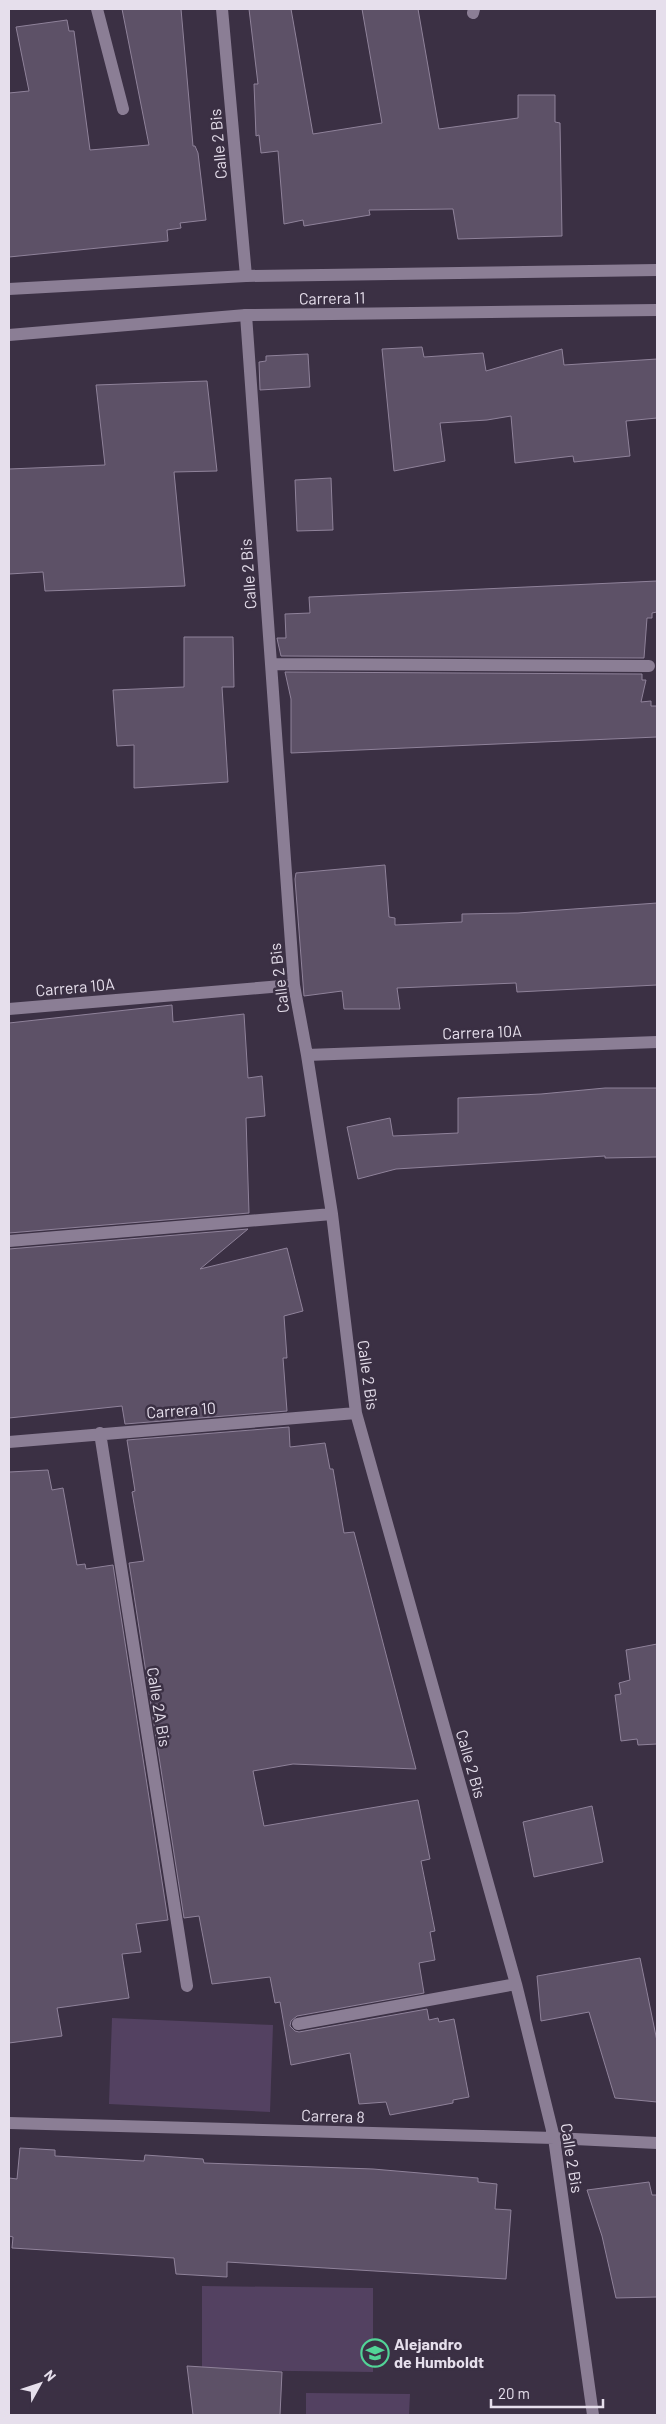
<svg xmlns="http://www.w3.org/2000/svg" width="666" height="2424" viewBox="0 0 666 2424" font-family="Barlow,sans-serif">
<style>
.green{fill:#534161}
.building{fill:#5d5167;stroke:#8f829a}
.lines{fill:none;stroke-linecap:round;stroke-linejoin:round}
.street{stroke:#8b7e95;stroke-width:12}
.secondary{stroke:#8b7e95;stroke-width:12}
.labels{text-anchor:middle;stroke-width:5;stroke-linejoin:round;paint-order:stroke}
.street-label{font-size:16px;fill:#e6dfec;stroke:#3b3044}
.poi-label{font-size:16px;font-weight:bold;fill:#e6dfec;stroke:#3b3044;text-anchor:start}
</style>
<rect width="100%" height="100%" fill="#3b3044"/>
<path class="green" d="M112,2018L273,2025L270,2112L109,2104Z
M202,2286L373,2288V2372L202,2370Z
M306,2393L410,2394L409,2415H306Z"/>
<path class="building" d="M122,9H181L193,146H195L198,153L206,220L180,223L181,228L167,230L168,241L9,257V93L29,91L16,27L67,20L69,31H74L90,150L149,145Z
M249,9H291L313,134L382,123L362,9H418L439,129L518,118V95H555V122L560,123L562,236L458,239L453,209L369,210L370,215L304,226L303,220L284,224L278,151L261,153L259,135L256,136L254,84H258Z
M422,347L424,357L483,353L486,371L562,349L564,365L657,359V418L626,421L630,456L574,462L573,456L515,463L511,416L487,420L440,423L445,461L394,471L382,349Z
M308,354L310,387L260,390L259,362L266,361V356Z
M207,381L217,471L174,472L185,586L45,591L43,572L9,574V469L105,465L96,385Z
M331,478L333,530L297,531L295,480Z
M657,581V612L652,613V618H647L644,658L281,656L278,643L277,638H286L285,614L310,613L309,597Z
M184,637H233L234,687H222L228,782L134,788V745L117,746L113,690L184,687Z
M285,672L642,674V680H646L641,702L651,701V706H657V737L291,753V699Z
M385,865L389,917L395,918V925L462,922V914L518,913L657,903V985L517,992L516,983L397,988L400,1009H344L342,991L304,996L295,879L296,873Z
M172,1005L173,1022L244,1014L248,1078L262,1076L265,1116L246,1118L249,1213L9,1233V1023Z
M605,1088H657V1157L605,1158V1156L396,1169L358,1179L347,1127L390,1118L393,1136L458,1133V1098L541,1094Z
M248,1229L200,1269L287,1248L303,1311L284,1316L287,1358H283L287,1411L125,1424L122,1406L9,1418V1249Z
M289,1427L290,1447L325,1443L330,1469H333L344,1533L354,1532L416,1769L293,1764L253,1771L264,1826L418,1800L430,1859L421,1861L435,1931L430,1932L435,1960L419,1963L424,1993L297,2016L291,2021L290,2026L295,2031L299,2032L427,2009L429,2020L438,2018L439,2022L454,2019L469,2097L453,2100V2103L390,2115L386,2102L359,2104L350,2053L291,2065L280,2002L275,2003L270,1977L212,1984L199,1916L184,1918L129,1563L144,1561L132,1492L135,1491L127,1440Z
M48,1470L52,1490L63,1488L77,1565L85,1564L86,1569L113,1565L168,1920L136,1924L141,1952L122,1954L129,1998L57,2008L62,2036L9,2043V1472Z
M657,1644V1744L638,1745L637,1739L621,1741L615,1695L621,1694L619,1683L630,1680L626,1650Z
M592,1806L603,1862L534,1877L523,1822Z
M640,1958L657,2041V2102L615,2098L589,2012L541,2021L537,1976Z
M20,2148L55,2150V2156L144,2161L145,2155L203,2159L204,2163L373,2169L478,2178V2182L497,2184L495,2209L511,2210L506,2279L227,2262V2277L176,2274L174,2258L12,2248L13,2237L9,2236V2178L17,2179Z
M649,2182L652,2195H657V2297L616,2298L602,2236L587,2190Z
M187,2366L282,2372L280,2415H193Z"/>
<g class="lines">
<path class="street" d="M97,9L123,109
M222,9L246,276
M473,13L474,9
M246,315L294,985L307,1055L332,1214L356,1413L516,1984L554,2138L593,2415
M271,664L649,666
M9,1009L294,985
M307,1055L657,1042
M9,1241L332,1214
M100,1433L187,1986
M9,1442L356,1413
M298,2024L516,1984
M9,2123L554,2138L657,2143"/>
<path class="secondary" d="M9,289L246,276L657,270
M9,335L246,315L657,310"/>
</g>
<defs>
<g id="school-ring" transform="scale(1.4375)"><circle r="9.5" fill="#3b3044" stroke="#52d397" stroke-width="1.5"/><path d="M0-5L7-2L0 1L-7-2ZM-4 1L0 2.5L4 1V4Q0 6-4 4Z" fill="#52d397"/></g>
</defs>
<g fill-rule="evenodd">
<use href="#school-ring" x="375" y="2353"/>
</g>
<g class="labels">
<g class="street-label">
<text transform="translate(218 144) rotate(-95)" y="6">Calle 2 Bis</text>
<text transform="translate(332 298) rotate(-1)" y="6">Carrera 11</text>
<text transform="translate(248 574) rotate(-94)" y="6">Calle 2 Bis</text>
<text transform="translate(279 978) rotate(-97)" y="6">Calle 2 Bis</text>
<text transform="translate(75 987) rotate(-5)" y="6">Carrera 10A</text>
<text transform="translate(482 1032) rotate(-2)" y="6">Carrera 10A</text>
<text transform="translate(368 1375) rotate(82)" y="6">Calle 2 Bis</text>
<text transform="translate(181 1410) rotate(-4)" y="6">Carrera 10</text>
<text transform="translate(159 1707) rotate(81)" y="6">Calle 2A Bis</text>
<text transform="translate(471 1764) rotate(74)" y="6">Calle 2 Bis</text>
<text transform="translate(333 2116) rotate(2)" y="6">Carrera 8</text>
<text transform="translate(572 2158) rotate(81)" y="6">Calle 2 Bis</text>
</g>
<g class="poi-label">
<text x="394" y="2350">Alejandro<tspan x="394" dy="18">de Humboldt</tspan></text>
</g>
</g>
<rect width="666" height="2424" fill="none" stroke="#e6dfec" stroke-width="20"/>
<g transform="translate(40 2384) rotate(50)" stroke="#3b3044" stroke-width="4" paint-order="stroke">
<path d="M0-4L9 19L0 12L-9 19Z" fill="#e6dfec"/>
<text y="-8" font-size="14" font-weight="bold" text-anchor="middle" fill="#e6dfec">N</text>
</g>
<path d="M491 2399v8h112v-8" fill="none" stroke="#e6dfec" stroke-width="2.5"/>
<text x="498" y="2399" font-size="15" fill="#e6dfec" stroke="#3b3044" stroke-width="4" paint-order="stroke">20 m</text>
</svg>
